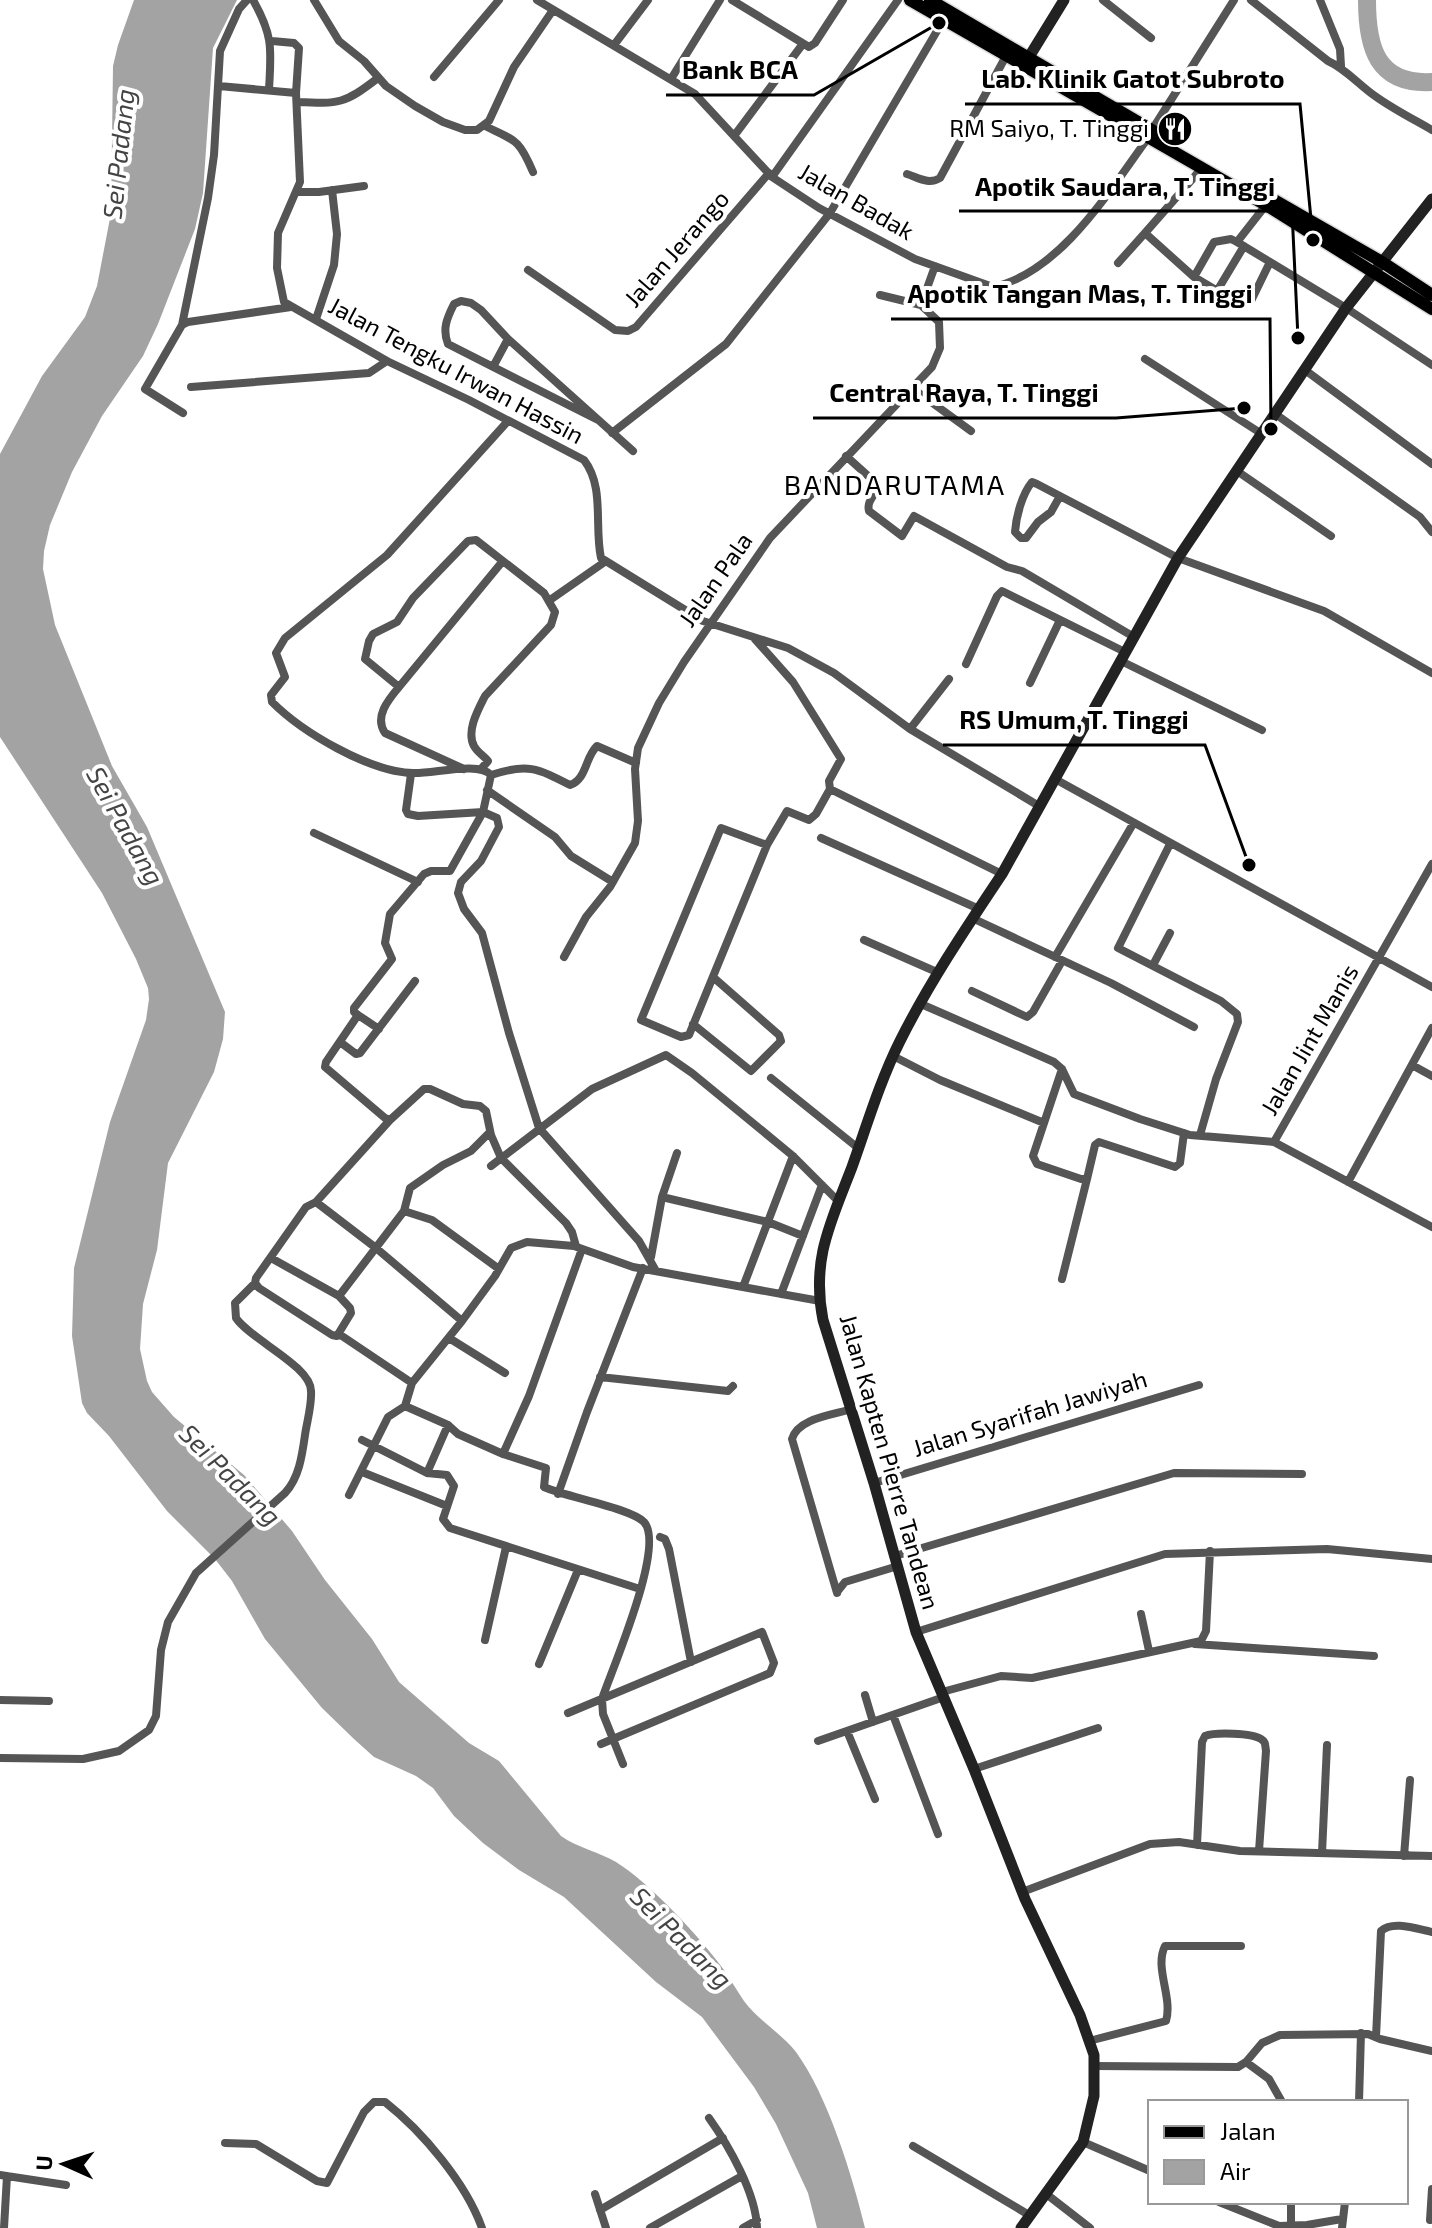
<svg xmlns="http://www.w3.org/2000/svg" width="1432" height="2228" viewBox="0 0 1432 2228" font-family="'Exo 2',sans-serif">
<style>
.water{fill:#a3a3a3}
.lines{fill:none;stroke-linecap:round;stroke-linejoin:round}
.river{stroke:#a3a3a3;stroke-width:18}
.primary-casing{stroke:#dbdbdb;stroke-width:15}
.street{stroke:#555;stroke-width:8}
.secondary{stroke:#222;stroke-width:11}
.primary{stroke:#000;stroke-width:12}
.labels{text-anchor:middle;stroke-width:8;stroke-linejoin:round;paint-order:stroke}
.poi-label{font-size:24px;fill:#000;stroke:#fff;text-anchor:end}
.street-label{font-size:24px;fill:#000;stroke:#fff}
.water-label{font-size:26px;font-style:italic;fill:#444;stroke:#fff}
.quarter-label{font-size:28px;letter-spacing:2px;fill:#000;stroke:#fff}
.leader{fill:none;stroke:#000;stroke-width:3}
.callout-dot{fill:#000;stroke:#fff;stroke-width:3}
.callout-label{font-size:26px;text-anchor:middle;font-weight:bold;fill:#000;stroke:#fff;stroke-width:8;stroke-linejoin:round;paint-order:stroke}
</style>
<rect width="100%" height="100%" fill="#fff"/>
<path class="water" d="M134,0H237L213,48L203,193L195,229L158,324L143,356L102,416L72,472L50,525L44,551L43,569L55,625L112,766L147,827L225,1012L223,1039L214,1072L168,1163L157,1250L143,1304L140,1349L147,1381L152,1392L174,1417L244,1475L292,1531L325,1580L372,1639L399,1682L469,1743L499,1761L561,1836C578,1848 599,1852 616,1862C651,1884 700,1937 724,1970C731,1980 737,1991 744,2001C759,2021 781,2033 796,2052C828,2096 852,2175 865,2228H817L808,2193L776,2124L754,2087L702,2017L656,1982L564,1897L519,1870L483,1843L454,1816L433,1788L416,1776L374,1757L354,1739L322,1708L265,1639L232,1581L215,1559L167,1511L109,1436L87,1413L82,1403L72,1336L74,1268L110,1122L146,1020L149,999L148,988L136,959L102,893L0,737V454L42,376L85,317L97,286L111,213L113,66L118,45Z"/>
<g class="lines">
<path class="river" d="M1367,0C1367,48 1377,85 1432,82"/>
<g class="primary-casing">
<path id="primary" d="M910,0L1266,205L1432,309
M930,0L1155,132
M1255,189L1382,262L1432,295"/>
</g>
<path class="street" d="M253,0C274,37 271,50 269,90
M314,0L339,41L364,61L386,86L415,106L443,122L465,130H477L489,121L514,67L553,10
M537,0L695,94L772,177L819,208L915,259L993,287C1060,273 1110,190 1148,138
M732,0L809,47L815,43L843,0
M1103,0L1151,38
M1251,0L1328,61C1346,69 1359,85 1375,96C1393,109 1413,119 1432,130
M1320,0L1340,49L1341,66
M272,41L294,43L299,48L296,93L300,182L278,233L277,268L284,302L387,361L469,400L584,460C605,487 594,526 601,558L703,621L788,648L834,673L910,729L1039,806
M614,45L648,0
M434,77L499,0
M671,79L720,0
M219,86L296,93
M297,102C340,104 344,104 378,78
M485,126C516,141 519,139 533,172
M1152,130L1234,0
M734,136L802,45
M907,174C919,178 929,185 940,178L1006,56
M772,177L898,0
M297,192H319L364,186
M1266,205L1237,242L1346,308L1432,365
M1237,242L1231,239L1214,242L1194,277L1241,305L1251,301L1270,262
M1118,263L1145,233
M528,270L615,330L628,331L636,327L769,173
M1194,277L1145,233L1202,168
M1217,291L1244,246
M880,295L921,305
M316,319L334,265L337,234L332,190
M182,325L208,198L214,155L220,51L239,9L247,0
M1145,359L1262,434
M494,365L508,339
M1305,370L1432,464
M191,387L369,373L387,361
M912,388L971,431
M183,413L145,389L182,325L188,322L291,307
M1274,413L1420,517L1432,532
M598,420L448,344C442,329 447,318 454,304L461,301L471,303L481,310L508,339L633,451
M508,421L387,555L285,638L276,653L285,677L271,695L272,702C302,732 369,772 413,773C433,774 479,761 491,775L483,812L497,818L499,827L481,861L461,882L458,893L464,909L482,933L509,1033L539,1128L639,1241L656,1271
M612,433L726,344L830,213L944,19
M846,456L877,484C878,495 866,499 869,511L902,536L914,516L1007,567L1022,571L1134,637
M1237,471L1331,536
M1060,496L1051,512L1038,522L1026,538H1021L1015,532C1016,517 1022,494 1032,482L1037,484L1178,558L1324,611L1432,673
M550,600L606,561
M754,638L793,682L841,759L829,781L830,789L816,814L809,820L787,811L767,845L689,1035L681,1037L641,1020L721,828L767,845
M1121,661L1262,730
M966,664L997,596L1002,591L1125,652
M1030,683L1060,620
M399,687L365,659L369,641L373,634L397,622L413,598L468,541L476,540L544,593L555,612L551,625L485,696C478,710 466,731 474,746C477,752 484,756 488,761L481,769
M910,729L949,679
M464,769L385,733C374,717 388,700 399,687L502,562
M411,774L406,810L408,814L418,816L483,812L450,871H431L424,874L390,914L385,943L392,959L354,1008V1012L358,1015L326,1062L325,1067L385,1118L390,1120L424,1089H430L463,1104L480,1106L486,1111L491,1135L501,1158L566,1223L572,1232L576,1246
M491,775C527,763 537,768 570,785C587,779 585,757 597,746L636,763
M1055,779L1432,987
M830,789L1002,874
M487,790L555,837L571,856L613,882
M314,833L418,882
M821,838L979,909
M1170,844L1118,948L1221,1001L1237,1014L1238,1022L1216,1079L1200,1135
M972,918L1111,983L1194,1027
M864,940L939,973
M564,957L586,917L610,887L635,843L638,821L635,769L638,748L659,703L684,662L770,538L932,367L940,348L939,322L921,305L935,266
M1055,957L1133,824
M1153,965L1170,933
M972,991L1027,1017L1033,1012L1062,961
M921,1004L1054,1062L1062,1069L1074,1094L1140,1119L1190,1135L1274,1142L1432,1227
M358,1015L379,1029
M693,1024L751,1071L781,1041L779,1035L713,977
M340,1042L356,1054L360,1053L415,981
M893,1056L940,1080L1044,1123
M1412,1065L1432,1076
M1062,1069L1033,1156L1037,1164L1081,1179H1087L1095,1145L1099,1142L1175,1167L1180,1163L1184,1133
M771,1078L858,1148
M1274,1142L1432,864
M491,1166L592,1089L666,1055L692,1073L793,1156L839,1202
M1348,1182L1432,1028
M662,1197L768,1222L803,1236
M316,1202L376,1248L462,1321
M404,1211L432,1220L499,1269
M651,1257L662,1197L677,1153
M271,1258L339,1296L350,1308L351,1313L337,1336L332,1335L259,1288L255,1283L256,1278L306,1207L316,1202L390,1120
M1062,1279L1087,1179
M743,1287L793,1156
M781,1294L822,1185
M339,1296L404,1211L410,1188L443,1165L471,1151L490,1132
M339,1334L412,1383
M449,1338L505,1373
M600,1377L728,1391L733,1386
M405,1406L448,1425L458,1434L503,1454L546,1468L544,1487C566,1497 630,1508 644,1522C666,1546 612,1669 602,1699L603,1714L623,1764
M362,1440L427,1473L447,1475L454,1486L443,1519L450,1528L640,1589
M503,1454L529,1396L582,1249
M362,1472L447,1506
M427,1473L448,1425
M874,1483L1199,1385
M558,1494L587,1412L643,1268
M349,1495L388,1417L405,1406L412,1383L462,1321L495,1276L511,1248L527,1242L574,1246L633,1267L820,1301
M660,1537L665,1539L669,1549L691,1662
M895,1556L1174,1473L1302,1474
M837,1592L845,1582L898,1566
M837,1593L792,1439C798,1418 833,1415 852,1409
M1141,1614L1149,1651
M916,1632L1165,1554L1327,1549L1432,1559
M485,1640L506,1547
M1195,1644L1374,1656
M539,1664L578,1570
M942,1692L1001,1676L1032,1678L1201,1641L1206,1631L1210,1551
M865,1695L873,1722
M0,1700L49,1701
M568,1713L762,1632L774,1663L770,1673L601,1744
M893,1715L938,1834
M847,1731L875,1799
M818,1741L944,1697
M0,1758L83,1759L119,1751L149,1730L156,1716L161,1650L168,1622L196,1573L285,1493C299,1478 302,1456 305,1435C307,1421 312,1405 311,1391C311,1366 251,1340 236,1318L235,1303L255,1283
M974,1769L1098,1728
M1197,1845L1202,1742L1205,1736C1215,1732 1252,1733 1261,1739C1266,1742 1265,1745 1266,1751L1259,1851
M1322,1853L1327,1745
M1404,1856L1410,1780
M1022,1892L1150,1844L1179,1842L1240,1851L1432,1856
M1376,2037L1381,1931C1393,1920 1417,1929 1432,1932
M1089,2041L1166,2021C1173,1997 1154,1968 1165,1946H1241
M1246,2062L1269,2079L1282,2102
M1094,2066L1238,2067L1246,2062L1262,2043L1280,2035L1368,2034L1380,2039L1432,2051
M1359,2102L1361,2033
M709,2118C729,2146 756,2193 757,2228
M1083,2142L1150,2171
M225,2143L256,2144L317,2181L327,2183L364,2112L374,2102H385C422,2131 466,2183 482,2228
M913,2146L1029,2215
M0,2175L66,2185
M1045,2193L1090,2228
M595,2194L606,2228
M1219,2202L1279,2226L1307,2225L1342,2219
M600,2210L723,2138
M1430,2220L1432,2189
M1291,2226V2202
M4,2228L7,2176
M650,2228L742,2176
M743,2228L757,2220
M1342,2228L1345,2202"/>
<path class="secondary" d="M1029,57L1064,0
M1021,2228L1083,2142L1094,2096V2055L1080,2015L1025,1899L974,1769L916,1632L874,1483L823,1320C811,1259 831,1222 852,1167C867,1125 880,1081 900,1041C929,983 966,928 1002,874L1178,558L1346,308L1432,199"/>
<use href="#primary" class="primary"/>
</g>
<defs>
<g id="restaurant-disc" transform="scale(1.8)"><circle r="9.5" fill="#000" stroke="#fff"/><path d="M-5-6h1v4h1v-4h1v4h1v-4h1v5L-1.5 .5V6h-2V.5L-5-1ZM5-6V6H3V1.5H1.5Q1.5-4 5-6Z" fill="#fff"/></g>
</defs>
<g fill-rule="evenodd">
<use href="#restaurant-disc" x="1175" y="129"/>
</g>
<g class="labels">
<g class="poi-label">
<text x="1149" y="137">RM Saiyo, T. Tinggi</text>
</g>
<g class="street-label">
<text transform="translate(856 202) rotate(30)" y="8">Jalan Badak</text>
<text transform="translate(677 249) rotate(-49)" y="8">Jalan Jerango</text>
<text transform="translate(456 371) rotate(28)" y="8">Jalan Tengku Irwan Hassin</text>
<text transform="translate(716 580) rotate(-55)" y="8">Jalan Pala</text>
<text transform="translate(1310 1040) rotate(-60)" y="8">Jalan Jint Manis</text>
<text transform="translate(1030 1414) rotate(-17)" y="8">Jalan Syarifah Jawiyah</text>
<text transform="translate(889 1462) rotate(74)" y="8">Jalan Kapten Pierre Tandean</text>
</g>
<g class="water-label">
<text transform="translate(119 154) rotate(-84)" y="9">Sei Padang</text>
<text transform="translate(125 826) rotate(61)" y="9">Sei Padang</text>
<text transform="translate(230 1475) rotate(45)" y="9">Sei Padang</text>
<text transform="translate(681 1938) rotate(45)" y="9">Sei Padang</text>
</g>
<g class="quarter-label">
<text x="895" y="495">BANDARUTAMA</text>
</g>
</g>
<path class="leader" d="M939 23L814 95H666M1313 240L1300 104H965M1298 338L1292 211H959M1271 429L1270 319H891M1244 408L1116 418H813M1249 865L1205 745H943"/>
<g class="callout-dot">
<circle cx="939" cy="23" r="8"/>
<circle cx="1313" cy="240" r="8"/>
<circle cx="1298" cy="338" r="8"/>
<circle cx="1271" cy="429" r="8"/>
<circle cx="1244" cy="408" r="8"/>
<circle cx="1249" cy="865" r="8"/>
</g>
<g class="callout-label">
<text x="740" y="79">Bank BCA</text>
<text x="1133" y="88">Lab. Klinik Gatot Subroto</text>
<text x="1125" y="196">Apotik Saudara, T. Tinggi</text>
<text x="1080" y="303">Apotik Tangan Mas, T. Tinggi</text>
<text x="964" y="402">Central Raya, T. Tinggi</text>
<text x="1074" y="729">RS Umum, T. Tinggi</text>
</g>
<rect x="1148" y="2100" width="260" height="104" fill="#ffffff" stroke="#999999" stroke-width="2"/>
<rect x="1164" y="2126" width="40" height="12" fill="#000000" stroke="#999999" stroke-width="2"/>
<text x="1220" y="2140" font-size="24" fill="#000000">Jalan</text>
<rect x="1164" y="2160" width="40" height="24" fill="#a3a3a3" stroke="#999999" stroke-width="2"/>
<text x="1220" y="2180" font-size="24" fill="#000000">Air</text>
<g transform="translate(64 2164) rotate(273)" stroke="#ffffff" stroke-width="6" paint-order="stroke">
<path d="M0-6L14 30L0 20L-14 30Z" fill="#000000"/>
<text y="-12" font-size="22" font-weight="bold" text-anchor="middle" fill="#000000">U</text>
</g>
</svg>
